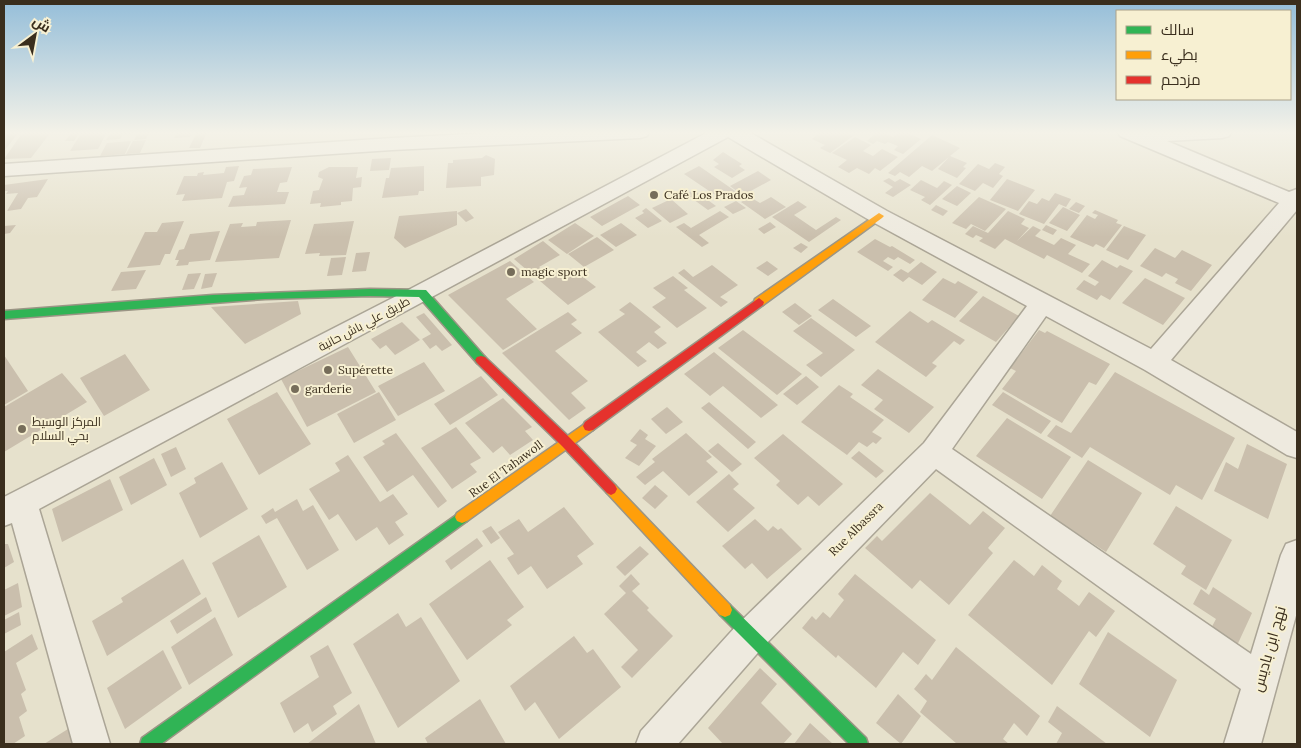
<svg xmlns="http://www.w3.org/2000/svg" width="1301" height="748" viewBox="0 0 1301 748" font-family="Lora,Cairo,serif">
<style>
.building{fill:#cabfad}
.lines{fill:none;stroke-linecap:round;stroke-linejoin:round}
.street-casing{stroke:#aba596;stroke-width:3}
.fast-casing{stroke:#9b9585;stroke-width:3}
.slow-casing{stroke:#9b9585;stroke-width:3}
.jam-casing{stroke:#9b9585;stroke-width:3}
.street{fill:#eeeadf;fill-rule:evenodd}
.fast{fill:#30b455;fill-rule:evenodd}
.slow{fill:#ff9f0a;fill-rule:evenodd}
.jam{fill:#e5322d;fill-rule:evenodd}
.poi-dot{fill:#766d5a;stroke:#f7f0d2;stroke-width:2}
.labels{text-anchor:middle;stroke-width:4;stroke-linejoin:round;paint-order:stroke}
.poi-label{font-size:12px;fill:#3a2e1d;stroke:#f7f0d2;text-anchor:start}
.street-label{font-size:12px;fill:#3a2e1d;stroke:#f7f0d2}
.near-street-label{font-size:15px;fill:#3a2e1d;stroke:#f7f0d2}
</style>
<rect width="100%" height="100%" fill="#e6e1cc"/>
<path class="building" d="M4,132H19L4,151Z
M23,132H51L31,158L4,159Z
M72,132H80L74,141H65Z
M82,132H107L98,149L70,151Z
M111,132H132V134H123L120,139L106,140Z
M177,132H192L190,137L174,138Z
M197,132H207L200,148H189Z
M820,132H845L853,136L830,153L820,148L825,145L812,139Z
M877,132H883L893,137L899,132H906L921,139L903,154L894,150L898,146L888,142L885,144L877,141L873,144L867,141Z
M149,133L146,139L134,140L137,134Z
M932,135L960,148L950,156L967,163L963,167L966,168L957,178L938,169L949,157L932,171L922,166L909,177L900,172L895,176L888,173Z
M855,137L871,145L863,151L873,156L882,149L898,157L880,171L875,168L869,174L857,168L849,173L838,167L847,160L832,153Z
M146,140L140,153L126,154L133,141Z
M131,141L125,154L100,156L107,143Z
M723,152L742,164L739,166L745,170L732,178L714,167L719,164L713,160Z
M486,155L495,159L494,175L481,177V186L446,188L448,163H453V160L482,158Z
M391,158L389,170L370,171L372,159Z
M995,163L1005,167L999,174L1003,176L993,188L983,183L975,191L959,184L978,164L989,169Z
M239,166L234,181L227,182L222,198L182,201L185,194L176,195L184,176H197L198,173L204,172L203,175L224,173L226,167Z
M424,166V191H419L418,195L382,198L386,178H389L391,168Z
M699,166L738,193L724,201L684,174Z
M292,167L287,182L280,183L277,192H289L285,204L228,207L233,196L244,195L247,187L239,188L244,176L251,175L253,169Z
M329,167H358L356,178L362,177L361,187L353,188L352,201L341,202V205L320,207L321,203L310,204L313,191L319,190L323,179L318,177L319,172Z
M758,171L771,180L747,193L742,190L738,192L730,186Z
M889,178L895,182L900,179L911,185L893,197L885,193L893,187L883,181Z
M48,179L37,197L28,198L21,209L7,211L18,193L6,194L8,191H4V185Z
M1007,179L1035,190L1018,211L990,200Z
M921,180L937,188L944,181L952,185L930,205L921,200L925,197L910,190Z
M957,186L971,193L957,206L942,199Z
M694,190L716,206L708,210L686,194Z
M1055,193L1071,199L1066,207L1059,204L1044,224L1019,214L1029,201L1037,204L1042,198L1049,201Z
M628,196L640,205L602,226L590,217Z
M750,197L760,203L771,197L786,207L765,219L741,202Z
M979,197L1006,209L985,231L971,224L966,229L952,223Z
M671,199L688,214L670,223L652,208Z
M736,201L746,208L733,214L724,207Z
M798,201L807,207L794,215L816,230L836,217L841,220L809,242L772,217Z
M1076,202L1085,206L1079,213L1069,209Z
M936,205L948,211L943,216L931,210Z
M1063,207L1080,215L1067,231L1049,223Z
M646,208L662,221L648,228L635,218L644,213L642,211Z
M466,209L474,218L466,222L457,213Z
M1095,210L1118,220L1116,223L1122,225L1104,248L1096,244L1093,247L1070,237L1087,215L1095,219L1098,215L1092,213Z
M457,211V225L405,248L394,238L399,216Z
M720,211L729,217L699,235L709,243L702,247L676,227L684,223L691,228Z
M1008,211L1025,219L1021,224L1029,228L1017,241L1033,226L1041,230L1035,236L1054,245L1061,238L1076,245L1068,254L1090,264L1082,273L1047,255L1044,259L1005,239L995,249L979,241L983,238L976,235L973,238L965,234L973,226L988,233Z
M291,220L279,258L215,262L230,224L243,223L241,227L256,226L257,222Z
M184,221L170,254H165L160,265L127,268L145,232H157L162,223Z
M354,221L346,255L319,256L320,253L305,254L314,224Z
M770,222L776,227L764,234L758,229Z
M575,223L594,236L567,254L548,240Z
M621,223L637,235L616,247L600,235Z
M16,225L10,233L4,234V226Z
M1046,225L1057,230L1053,235L1042,230Z
M1124,226L1146,235L1128,260L1106,250Z
M220,231L210,260L189,262L188,265L176,266L179,260H175L179,250L184,249L190,234Z
M597,237L614,250L584,267L568,254Z
M875,239L890,247L892,246L915,260L910,264L898,257L894,260L888,257L883,261L893,267L888,271L857,252Z
M543,241L560,255L539,267L544,271L535,277L514,259Z
M801,243L808,247L801,253L793,248Z
M1155,248L1175,258L1182,250L1212,265L1191,291L1175,283L1178,279L1166,273L1162,277L1140,266Z
M370,252L366,271L352,272L356,253Z
M346,257L342,275L327,276L331,258Z
M1102,260L1117,268L1120,265L1133,271L1110,300L1101,295L1097,300L1076,289L1084,280L1095,286L1099,282L1088,276Z
M510,261L534,282L506,299L537,329L503,350L448,295Z
M767,261L778,269L768,276L756,268Z
M921,262L937,272L922,285L909,277L903,282L893,275L901,269L908,273Z
M712,265L738,285L720,297L728,302L721,307L678,273L684,269L693,277Z
M146,270L136,289L111,291L121,272Z
M574,270L596,287L568,305L540,281L556,271L564,277Z
M201,273L194,289L182,290L188,274Z
M217,273L212,287L201,289L205,274Z
M673,276L688,288L684,290L707,308L677,328L652,307L666,298L653,288Z
M943,278L955,284L958,281L978,292L955,318L922,300Z
M1145,278L1185,298L1163,325L1122,303Z
M983,296L1019,316L996,342L959,321Z
M833,299L871,326L856,337L818,310Z
M298,301L301,314L245,344L211,307Z
M630,302L661,327L654,332L667,343L658,349L649,342L636,352L647,361L638,367L598,332L625,314L619,310Z
M795,303L812,316L799,325L782,312Z
M910,311L928,323L932,320L965,340L960,345L954,341L932,363L937,366L926,377L875,342Z
M568,312L577,320L571,324L582,333L555,351L588,381L571,393L586,408L569,420L502,353Z
M424,313L452,345L442,351L436,345L430,349L422,339L431,334L416,317Z
M811,318L855,350L821,377L806,365L823,353L793,331Z
M402,322L420,340L395,355L386,345L380,349L371,339Z
M743,330L802,374L777,395L718,348Z
M1039,330L1045,333L1047,331L1110,364L1096,385L1089,382L1062,423L1002,389L1016,371L1010,368Z
M348,347L376,392L307,427L281,379Z
M714,352L778,405L761,418L723,386L710,396L684,374Z
M125,354L150,390L104,416L80,378Z
M4,355L28,391L4,405Z
M424,362L445,391L398,416L378,386Z
M878,369L934,407L909,433L874,409L883,400L861,385Z
M1115,372L1235,438L1202,500L1176,485L1170,495L1090,447L1082,458L1047,436L1056,425L1071,433Z
M62,373L87,402L4,452V407Z
M481,376L498,395L450,425L434,404Z
M806,376L819,387L797,405L783,394Z
M839,385L853,394L850,397L884,420L872,432L882,438L876,444L873,442L867,447L859,442L847,455L801,422Z
M277,392L311,444L259,475L227,419Z
M379,392L396,420L354,443L337,414Z
M1003,392L1051,421L1041,434L992,405Z
M503,398L532,427L525,431L533,440L510,455L502,446L493,453L465,423Z
M709,402L756,442L748,449L701,408Z
M667,407L683,422L666,434L651,419Z
M1007,418L1071,457L1042,499L976,456Z
M456,427L481,458L470,464L477,472L452,489L421,448Z
M640,429L648,435L645,439L656,446L639,466L625,458L637,445L630,441Z
M396,433L447,501L438,508L413,475L387,492L363,457L385,444L382,441Z
M686,433L712,457L706,461L718,472L689,496L663,471L645,485L636,477L655,462L652,459Z
M783,434L843,484L819,506L808,496L798,505L776,485L780,481L754,458Z
M718,443L742,464L732,472L708,451Z
M1247,444L1287,464L1268,519L1214,491L1226,462L1238,469Z
M176,447L186,469L171,477L161,454Z
M859,451L884,471L876,478L851,458Z
M348,455L380,502L393,494L408,514L395,522L404,535L389,545L377,527L356,541L338,514L329,520L309,489L340,471L335,463Z
M154,458L167,485L131,505L119,477Z
M1088,460L1142,493L1106,552L1050,516Z
M222,462L248,509L200,538L179,493L196,483L194,478Z
M729,474L739,484L733,489L755,508L728,532L696,502Z
M110,479L123,510L62,542L52,509Z
M655,485L668,496L655,509L642,498Z
M930,493L970,525L983,511L1005,528L988,548L993,553L949,605L920,580L912,589L865,548L877,536L882,541Z
M297,499L303,511L313,505L339,550L307,570L277,518L266,524L261,516L273,508L275,512Z
M1176,506L1232,540L1206,590L1181,574L1186,566L1153,544Z
M564,507L594,544L577,556L583,564L547,589L531,566L518,575L507,558L514,554L498,532L519,519L528,532Z
M755,519L768,531L773,526L778,530L781,528L802,549L767,579L752,563L745,569L722,546Z
M491,526L500,538L491,544L482,531Z
M259,535L287,587L238,618L212,563Z
M477,538L483,546L451,570L445,561Z
M4,544H8L14,562L4,568Z
M640,546L649,554L625,576L616,567Z
M183,559L201,594L107,656L92,621L123,602L121,598Z
M490,560L524,607L507,620L512,625L467,660L429,604Z
M1014,560L1034,576L1042,565L1062,581L1057,589L1079,606L1089,592L1115,611L1096,637L1089,631L1052,685L968,615Z
M631,574L640,584L632,591L649,608L647,610L673,636L632,678L621,667L638,650L604,614L626,593L619,586Z
M855,574L936,640L918,665L903,652L876,688L838,655L836,658L802,628L812,616L816,620L823,612L830,618L844,600L838,594Z
M18,583L22,607L4,616V590Z
M1213,587L1252,613L1234,652L1208,634L1216,619L1193,604L1201,589L1209,595Z
M206,597L212,611L177,634L170,621Z
M19,612L21,625L4,634V620Z
M398,613L406,627L421,617L460,681L398,728L353,644Z
M215,617L233,655L189,685L171,647Z
M1108,632L1177,680L1150,737L1079,684Z
M32,634L38,649L16,663L26,690L21,694L27,711L19,717L25,736L13,744H4V652Z
M574,636L587,653L593,649L621,687L559,739L535,702L525,711L510,686Z
M328,645L352,693L333,706L337,714L312,732L308,723L294,733L280,703L319,677L310,656Z
M956,647L1040,716L1027,736L1014,723L1003,739L1009,744H957L920,712L927,701L914,689L926,674L932,680Z
M163,650L182,688L125,729L107,688Z
M760,668L777,684L761,703L792,734L783,744H723L708,728Z
M898,694L921,716L901,744L876,723Z
M480,699L506,744H428L425,738Z
M359,704L376,744H307Z
M1057,706L1107,744H1056L1062,733L1048,722Z
M810,723L833,744H794Z
M68,729L73,744H44Z"/>
<g class="lines">
<g class="street-casing">
<path id="street" d="M512,132H649L647,136L640,138L392,150L4,176V164L392,138Z
M708,132H749L887,211L1151,349L1279,203L1120,136L1118,132H1231L1229,136L1222,138L1167,141L1289,192L1297,189V210L1171,360L1297,432V458L1287,455L1145,370L1046,316L952,449L1251,654L1281,555L1286,544L1297,540V612L1261,744H1224L1241,689L936,469L762,648L678,744H636L641,731L738,624L924,443L1027,306L871,221L728,137L39,509L110,744H73L12,523L4,526V497L414,287Z"/>
</g>
<g class="fast-casing">
<path id="fast" d="M370,289L426,290L485,357L487,360L485,363H477L419,297L370,296L265,299L4,319V311L213,295Z
M462,511L467,513L469,517L467,521L161,744H140L142,738Z
M725,603L730,605L866,738L868,744H849L720,615L718,610L720,605Z"/>
</g>
<g class="slow-casing">
<path id="slow" d="M879,213L884,216L882,218L763,305H755L754,302L755,299Z
M589,421L593,422L595,426L593,430L467,521L462,523L457,521L455,517L457,513Z
M611,483L615,485L730,605L732,610L730,615L725,617L720,615L607,493L605,489L607,485Z"/>
</g>
<g class="jam-casing">
<path id="jam" d="M759,298L764,302L763,305L593,430L589,431L585,430L583,426L585,422Z
M481,356L485,357L570,438L615,485L617,489L615,493L611,495L607,493L562,446L477,363L475,360L477,357Z"/>
</g>
<use href="#street" class="street"/>
<use href="#fast" class="fast"/>
<use href="#slow" class="slow"/>
<use href="#jam" class="jam"/>
</g>
<linearGradient id="sky" x2="0" y2="1"><stop stop-color="#95bed9"/><stop offset="0.56" stop-color="#f4f2e8"/><stop offset="1" stop-color="#f4f2e8" stop-opacity="0"/></linearGradient>
<rect width="1301" height="237" fill="url(#sky)"/>
<g class="poi-dot">
<circle cx="654" cy="195" r="5"/>
<circle cx="511" cy="272" r="5"/>
<circle cx="328" cy="370" r="5"/>
<circle cx="295" cy="389" r="5"/>
<circle cx="22" cy="429" r="5"/>
</g>
<g class="labels">
<g class="poi-label">
<text x="664" y="199">Café Los Prados</text>
<text x="521" y="276">magic sport</text>
<text x="338" y="374">Supérette</text>
<text x="305" y="393">garderie</text>
<text x="32" y="426">المركز الوسيط<tspan x="32" dy="14">بحي السلام</tspan></text>
</g>
<g class="street-label">
<text transform="translate(364 324) rotate(-28)" y="4">طريق علي باش حانبة</text>
<text transform="translate(506 469) rotate(-36)" y="4">Rue El Tahawoll</text>
<text transform="translate(856 529) rotate(-45)" y="4">Rue Albassra</text>
</g>
<g class="near-street-label">
<text transform="translate(1269 649) rotate(-74)" y="5">نهج ابن باديس</text>
</g>
</g>
<rect width="1301" height="748" fill="none" stroke="#3a2e1d" stroke-width="10"/>
<rect x="1116" y="10" width="175" height="90" fill="#f7f0d2" stroke="#aba28a"/>
<rect x="1126" y="26" width="25" height="8" fill="#30b455" stroke="#aba28a"/>
<text x="1161" y="35" font-size="15" fill="#3a2e1d">سالك</text>
<rect x="1126" y="51" width="25" height="8" fill="#ff9f0a" stroke="#aba28a"/>
<text x="1161" y="60" font-size="15" fill="#3a2e1d">بطيء</text>
<rect x="1126" y="76" width="25" height="8" fill="#e5322d" stroke="#aba28a"/>
<text x="1161" y="85" font-size="15" fill="#3a2e1d">مزدحم</text>
<g transform="translate(35 35) rotate(32)" stroke="#f7f0d2" stroke-width="4" paint-order="stroke">
<path d="M0-4L9 19L0 12L-9 19Z" fill="#3a2e1d"/>
<text y="-8" font-size="14" font-weight="bold" text-anchor="middle" fill="#3a2e1d">ش</text>
</g>
</svg>
